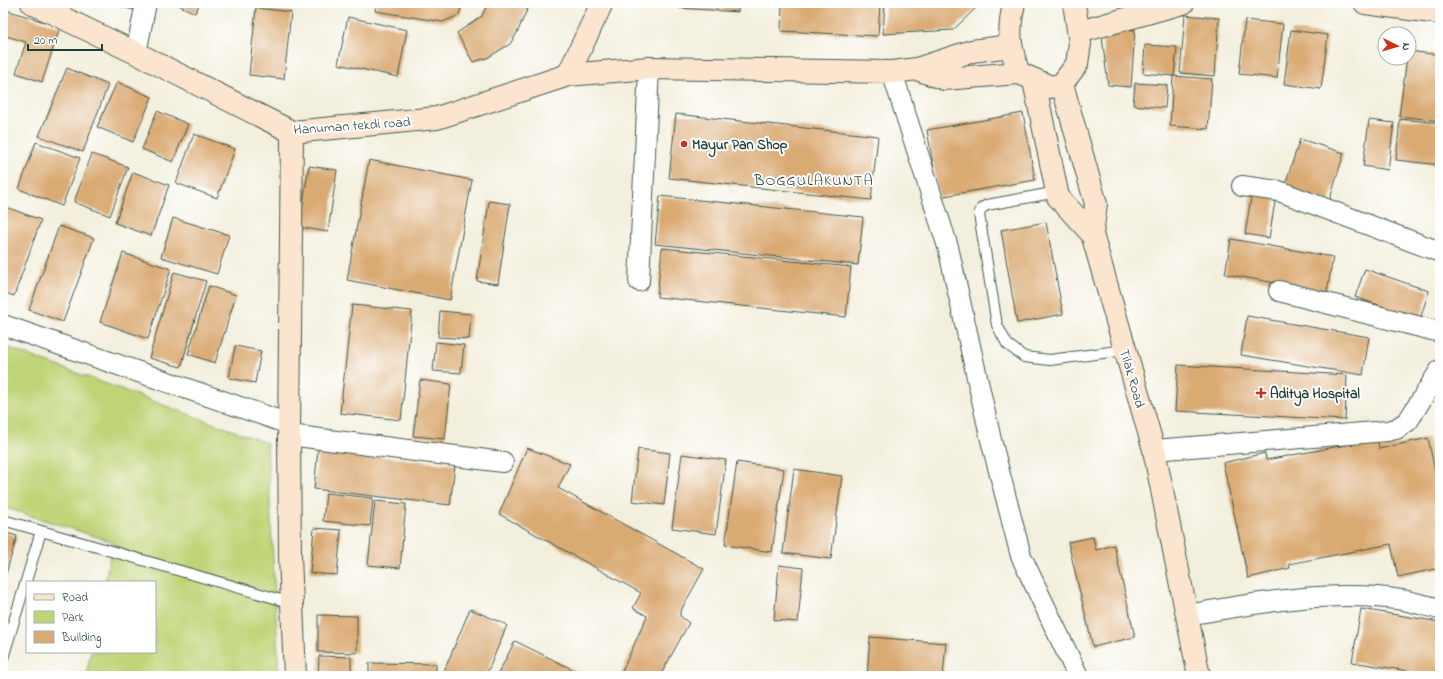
<svg xmlns="http://www.w3.org/2000/svg" width="1443" height="679" viewBox="0 0 1443 679" font-family="'Indie Flower',sans-serif">
<style>
.green{fill:#bfd477;stroke:#6f8856}
.building{fill:#daaa73}
.lines{fill:none;stroke-linecap:round;stroke-linejoin:round}
.lane-casing{stroke:#3f584d;stroke-width:12}
.street-casing{stroke:#3f584d;stroke-width:22}
.secondary-casing{stroke:#3f584d;stroke-width:24}
.lane{stroke:#fff;stroke-width:10}
.street{stroke:#fff;stroke-width:20}
.secondary{stroke:#fce5cf;stroke-width:22}
.poi-dot{fill:#c8321e;stroke:#fff;stroke-width:1.5}
.labels{text-anchor:middle;stroke-width:4;stroke-linejoin:round;paint-order:stroke}
.street-label{font-size:14px;fill:#1f3d34;stroke:#fff}
.poi-label{font-size:14px;font-weight:bold;fill:#1f3d34;stroke:#fff;text-anchor:start}
.neighbourhood-label{font-size:15px;letter-spacing:1px;fill:#1f3d34;stroke:#fff}
</style>
<rect width="100%" height="100%" fill="#fff"/>
<filter id="ink" filterUnits="userSpaceOnUse"><feTurbulence type="fractalNoise" baseFrequency=".025" numOctaves="2"/><feDisplacementMap in="SourceGraphic" scale="8" xChannelSelector="R" yChannelSelector="G"/><feConvolveMatrix kernelMatrix="1 2 1 2 8 2 1 2 1" color-interpolation-filters="sRGB"/></filter>
<filter id="wash" filterUnits="userSpaceOnUse"><feTurbulence type="fractalNoise" baseFrequency=".012" numOctaves="4" result="noise"/><feDisplacementMap in="SourceGraphic" scale="16" xChannelSelector="R" yChannelSelector="G"/><feGaussianBlur stdDeviation="0.9" result="paint"/><feColorMatrix in="noise" values="0 0 0 0 0 0 0 0 0 0 0 0 0 0 0 0 0 1.4 0 .05"/><feComposite in="paint" operator="in"/></filter>
<g filter="url(#wash)">
<rect width="100%" height="100%" fill="#f3efdd"/>
<path class="green" d="M3,346L267,443L279,676H86L91,652H155V582H105L113,542L3,507Z"/>
<g id="blocks">
<path class="building" d="M108,3H140L138,11Z
M174,3H200L195,13Z
M377,3H466L465,5H462L459,15L443,22L375,11Z
M488,3H530L517,33L510,44L487,58L473,62L457,33L482,16Z
M679,3H738V12L679,8Z
M782,3H880L878,36L781,31Z
M885,3H970L976,8L953,30L883,34Z
M256,8L291,12L284,79L249,75Z
M3,9L60,27L42,82L16,73L26,42L3,35Z
M1185,15L1219,18L1215,76L1180,73Z
M348,17L407,30L398,77L338,64Z
M1245,20L1283,24L1277,78L1239,74Z
M1101,29L1135,30L1131,87L1108,85Z
M1291,30L1328,35L1321,89L1284,84Z
M1145,45L1177,47L1174,76L1143,73Z
M1409,51L1440,55V121L1399,116L1407,58H1409Z
M67,68L108,85L83,152L39,136Z
M1173,76L1212,79L1208,129L1170,126Z
M117,82L152,97L133,142L97,127Z
M1135,83L1167,85L1165,108L1133,105Z
M157,111L188,124L173,162L142,149Z
M1023,113L1035,180L939,197L927,130Z
M676,114L878,136L871,200L669,178Z
M1400,119L1440,123V165L1396,160Z
M1369,120L1394,123L1388,170L1363,166Z
M194,134L235,149L217,198L176,183Z
M1300,139L1344,153L1329,202L1284,188Z
M36,142L80,158L62,206L19,189Z
M92,154L128,167L110,216L74,202Z
M369,160L472,180L450,300L347,280Z
M309,166L337,170L328,232L299,227Z
M133,172L169,185L151,236L115,223Z
M1252,192L1276,196L1269,238L1245,234Z
M660,196L863,217L858,265L655,244Z
M489,201L510,204L498,284L477,281Z
M3,206L41,220L14,296L3,292Z
M173,218L229,235L217,274L161,257Z
M1046,222L1063,314L1017,323L1001,230Z
M59,226L94,238L63,322L29,310Z
M1231,239L1333,257L1327,292L1225,274Z
M662,248L851,267L846,317L657,297Z
M123,253L171,269L148,339L100,322Z
M1365,269L1429,291L1420,319L1355,297Z
M174,272L206,281L181,367L149,358Z
M209,286L236,295L215,363L188,354Z
M352,305L412,311L401,420L340,413Z
M440,311L471,314L469,339L438,337Z
M1247,316L1369,337L1363,375L1241,355Z
M436,342L464,345L461,373L433,371Z
M235,346L261,351L255,383L229,378Z
M1178,365L1347,375L1345,420L1175,411Z
M420,380L451,384L445,439L413,436Z
M1428,438L1440,495V568L1398,577L1391,544L1289,564L1290,568L1248,578L1223,463L1265,453L1266,460L1378,439L1379,449Z
M527,448L570,464L558,488L704,569L680,612V616L689,623L660,676H620L647,616L633,608L641,593L499,514Z
M318,449L455,465L450,505L314,489Z
M638,449L670,453L664,505L632,501Z
M682,454L726,460L716,534L672,528Z
M737,462L784,469L772,552L725,545Z
M794,469L842,476L831,559L783,553Z
M326,493L373,498L370,526L323,521Z
M375,501L406,504L400,568L368,565Z
M314,528L341,530L337,575L310,573Z
M3,532L17,536L3,584Z
M1093,537L1096,550L1114,545L1135,637L1093,647L1068,542Z
M779,565L803,568L798,622L774,620Z
M470,609L507,625L486,676H442Z
M1361,609L1440,622V676L1352,662Z
M318,615L357,616V653L318,652Z
M870,637L946,643L943,676H867Z
M515,641L586,676H497Z
M319,656L351,657V676H318Z
M369,663L436,664V676H369Z"/>
</g>
</g>
<g filter="url(#ink)">
<use href="#blocks" fill-opacity="0" stroke="#3f584d" stroke-width="1"/>
<g class="lines">
<g class="lane-casing">
<path id="lane" d="M1057,192L987,205L982,208L979,214L997,325L1007,344L1024,357L1050,360L1125,350
M3,520L292,603
M3,658L41,531"/>
</g>
<g class="street-casing">
<path id="street" d="M136,53L146,3
M892,72L948,247L991,440L1021,556L1078,676
M1242,186L1279,191L1440,252
M639,281L649,68
M1279,291L1440,332
M3,325L289,424
M289,435L503,462
M1154,450L1387,431L1396,429L1408,421L1440,370
M1187,615C1254,603 1334,589 1402,600C1414,602 1427,606 1440,609"/>
</g>
<g class="secondary-casing">
<path id="secondary" d="M32,3L136,53L292,132L437,118L568,75L649,68L892,72L917,69L972,51L1010,46
M1014,3C1008,31 1009,46 1019,73L1051,87L1062,84L1077,64L1080,43L1074,3
M1365,3L1440,13
M1079,32L1183,3
M917,69L944,79L1019,73
M568,75L602,3
M1034,81L1058,197L1092,234
M1062,84L1096,204L1092,234L1154,450L1199,676
M292,132L289,435L290,556L295,676"/>
</g>
<use href="#lane" class="lane"/>
<use href="#street" class="street"/>
<use href="#secondary" class="secondary"/>
</g>
</g>
<g class="poi-dot">
<circle cx="684" cy="144" r="4"/>
<path d="M1259 387h4v4h4v4h-4v4h-4v-4h-4v-4h4z"/>
</g>
<g class="labels">
<g class="street-label">
<text transform="translate(352 125) rotate(-4)" y="5">Hanuman tekdi road</text>
<text transform="translate(1133 378) rotate(74)" y="5">Tilak Road</text>
</g>
<g class="poi-label">
<text x="692" y="149">Mayur Pan Shop</text>
<text x="1270" y="398">Aditya Hospital</text>
</g>
<g class="neighbourhood-label">
<text x="814" y="185">BOGGULAKUNTA</text>
</g>
</g>
<rect width="1443" height="679" fill="none" stroke="#fff" stroke-width="16"/>
<rect x="26" y="581" width="130" height="72" fill="#ffffff" stroke="#a5b1ae"/>
<rect x="34" y="594" width="20" height="6" fill="#fce5cf" stroke="#a5b1ae"/>
<text x="62" y="601" font-size="12" fill="#1f3d34">Road</text>
<rect x="34" y="611" width="20" height="12" fill="#bfd477" stroke="#a5b1ae"/>
<text x="62" y="621" font-size="12" fill="#1f3d34">Park</text>
<rect x="34" y="631" width="20" height="12" fill="#daaa73" stroke="#a5b1ae"/>
<text x="62" y="641" font-size="12" fill="#1f3d34">Building</text>
<g transform="translate(1397 46) rotate(95)"><circle r="19" fill="#ffffff" stroke="#a5b1ae"/>
<path d="M0-3L7 15L0 10L-7 15Z" fill="#c8321e"/>
<text y="-6" font-size="11" font-weight="bold" text-anchor="middle" fill="#1f3d34">N</text>
</g>
<path d="M28 44v6h74v-6" fill="none" stroke="#1f3d34" stroke-width="2"/>
<text x="34" y="44" font-size="12" fill="#1f3d34" stroke="#ffffff" stroke-width="3" paint-order="stroke">20 m</text>
</svg>
